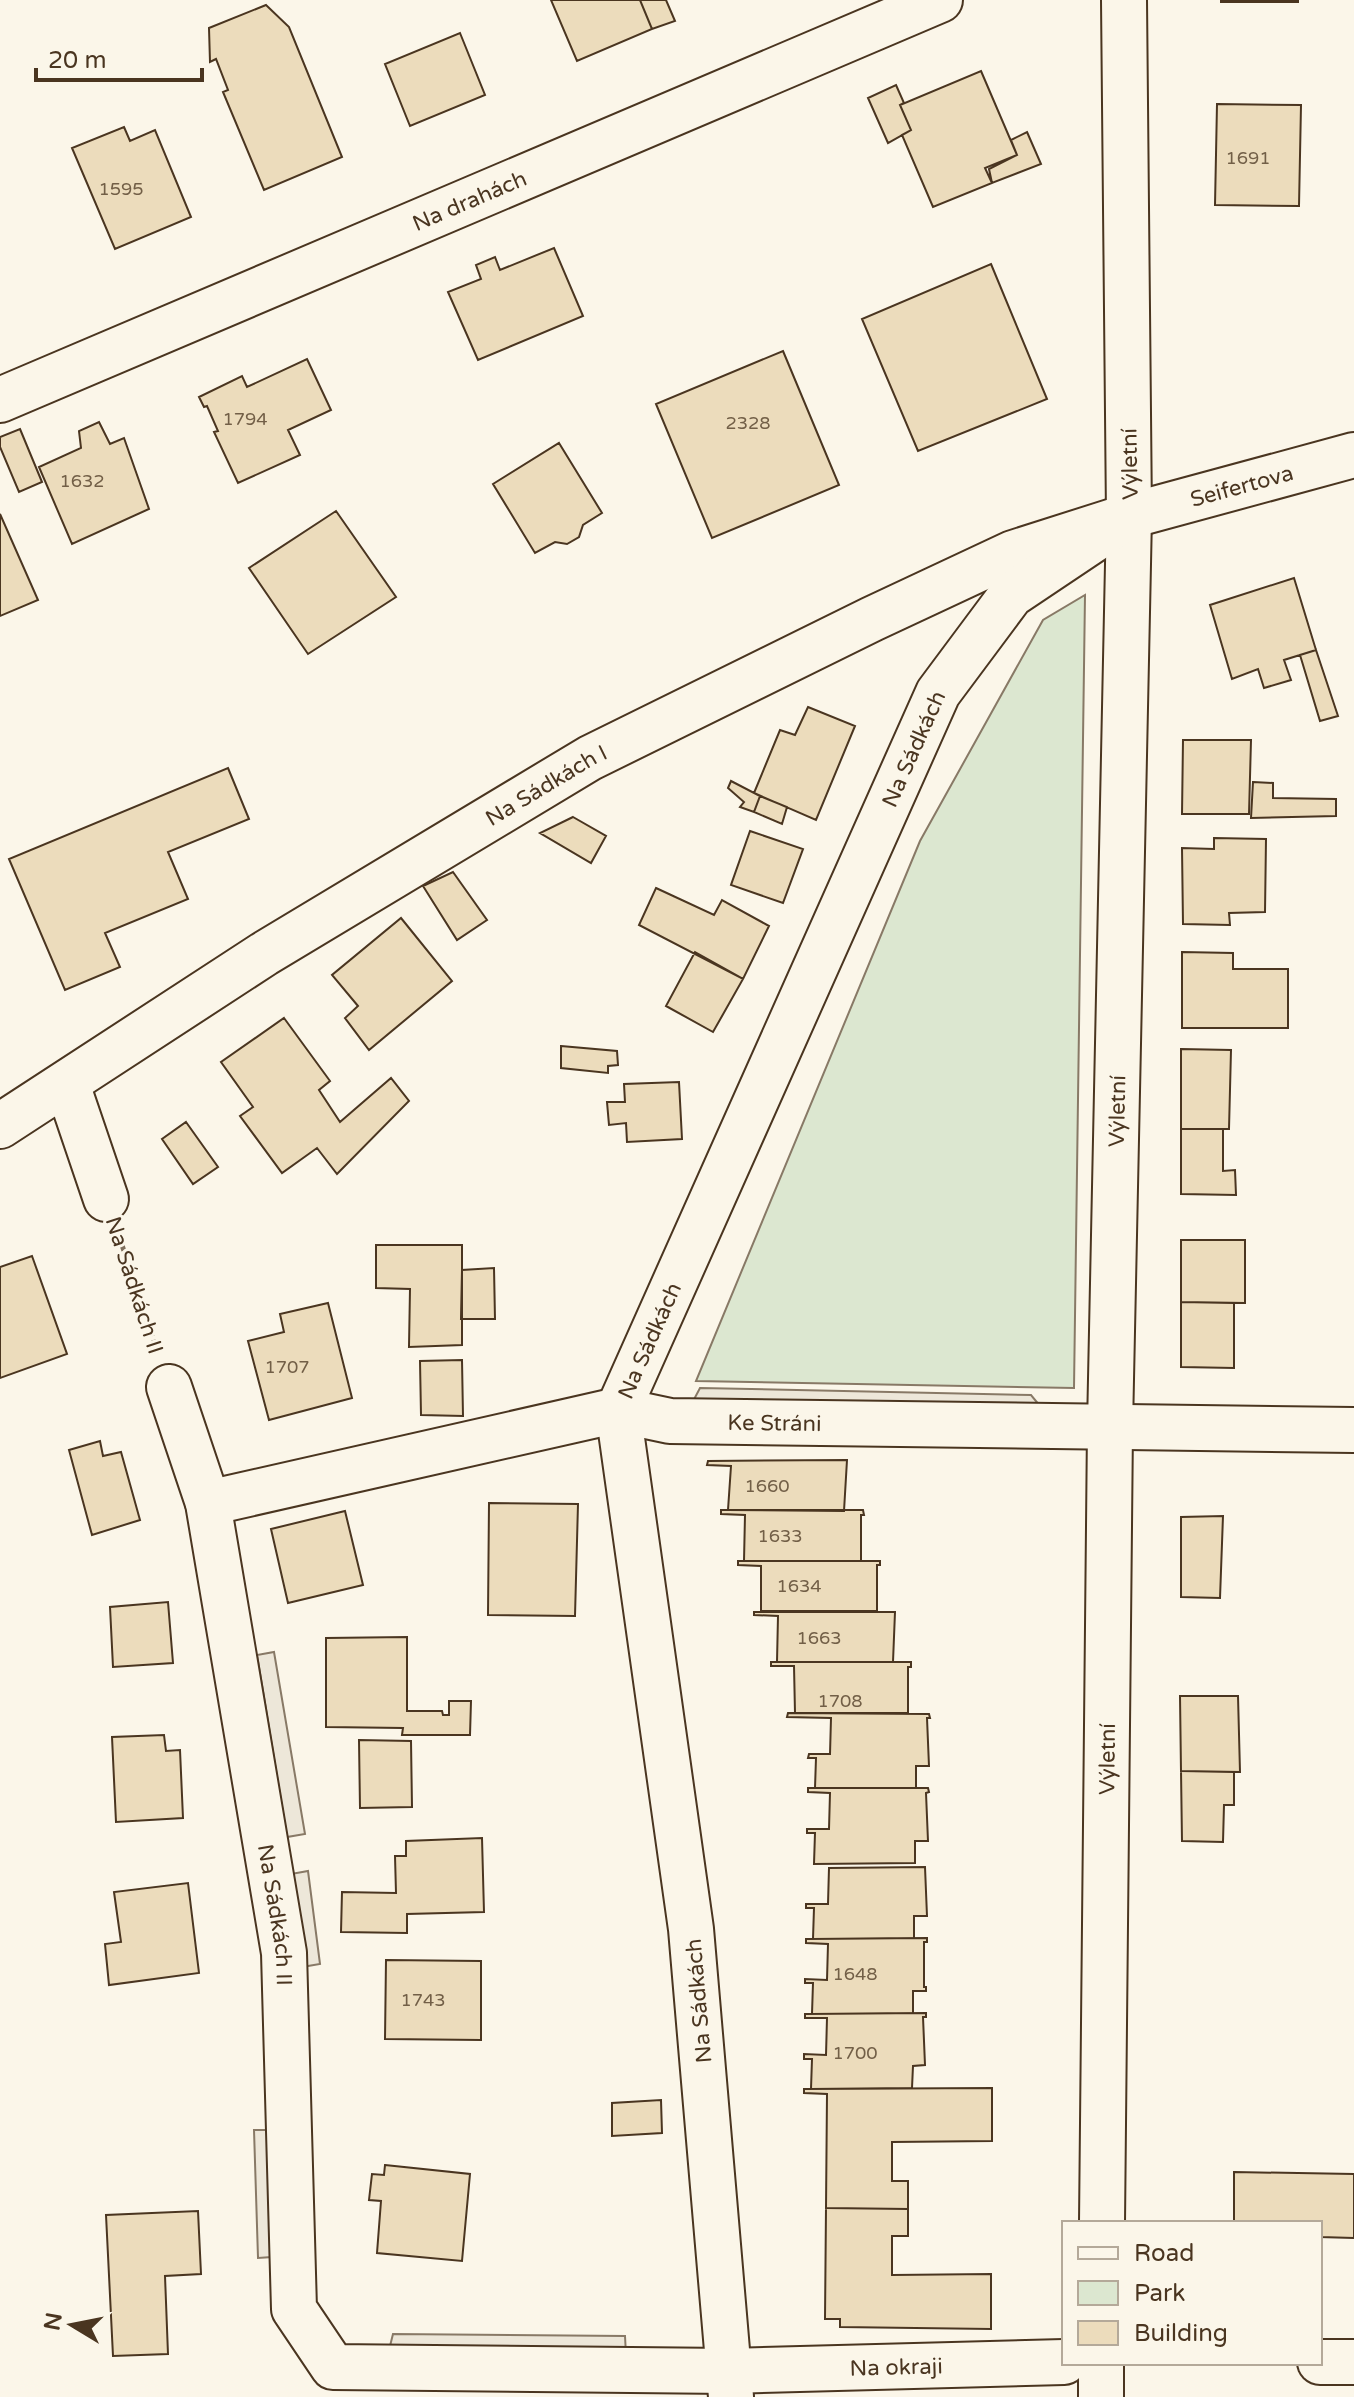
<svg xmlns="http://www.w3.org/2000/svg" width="1354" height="2397" viewBox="0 0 1354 2397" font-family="'Varela Round',sans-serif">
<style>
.green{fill:#dce7d0;stroke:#887966;stroke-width:2}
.parking{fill:#ede7d9;stroke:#887966;stroke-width:2}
.building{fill:#ecdcbc;stroke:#4a3520;stroke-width:2}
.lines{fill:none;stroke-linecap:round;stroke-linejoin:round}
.minor-casing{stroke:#4a3520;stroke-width:48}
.path{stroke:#7f6f5c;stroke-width:5;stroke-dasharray:6 4;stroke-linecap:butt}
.minor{stroke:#fbf6e9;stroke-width:44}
.labels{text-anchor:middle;stroke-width:6;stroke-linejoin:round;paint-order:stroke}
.number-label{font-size:18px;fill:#725f47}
.street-label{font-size:22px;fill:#4a3520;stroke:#fbf6e9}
</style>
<rect width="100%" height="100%" fill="#fbf6e9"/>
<path class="green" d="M1085,595L1074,1388L696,1381L920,841L1043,620Z"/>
<path class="parking" d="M700,1388L1031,1395L1045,1412L691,1405Z
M274,1652L305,1834L287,1837L257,1655Z
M308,1871L320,1964L302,1967L291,1874Z
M254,2130H268L272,2257L258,2258Z
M393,2334L625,2336L626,2355L388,2354Z"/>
<path class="building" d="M551,0H640L652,29L577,61Z
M640,0H666L675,21L652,29Z
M1221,0H1298V2H1221Z
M266,5L289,27L342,157L264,190L223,92L228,90L216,59L210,62L209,28Z
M460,33L485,95L410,126L385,64Z
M981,71L1017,155L985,168L992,183L933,207L902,135L911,130L900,105Z
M896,85L904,103L900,105L911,130L888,143L868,98Z
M1217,104L1301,105L1299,206L1215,205Z
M124,127L130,141L155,130L191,217L115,249L72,148Z
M1027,132L1041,164L992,183L989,169L1017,155L1011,140Z
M554,248L583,316L478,360L448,292L481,279L476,265L495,257L500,270Z
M991,264L1047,399L918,451L862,319Z
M783,351L839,485L712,538L656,404Z
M307,359L331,410L288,430L300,455L238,483L214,432L218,431L207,406L204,407L199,397L242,376L247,387Z
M99,422L110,444L124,438L149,509L72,544L39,467L81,448L79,431Z
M20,429L42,482L19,492L0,447V437Z
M559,443L602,513L583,525L579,537L567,544L555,542L535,553L493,484Z
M336,511L396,597L308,654L249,568Z
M0,514L38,600L0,616Z
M1294,578L1316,650L1284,660L1291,680L1264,688L1258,669L1232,679L1210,605Z
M1316,650L1338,716L1320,721L1300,655Z
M808,707L855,726L816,820L754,793L780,730L795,735Z
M1183,740H1251L1249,814H1182Z
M228,768L249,819L168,852L188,899L105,933L120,967L65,990L9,859Z
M731,781L760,796L754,812L740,807L744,802L728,788Z
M1253,782L1273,783V798L1336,799V816L1251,818Z
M760,796L787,807L782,824L754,812Z
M573,817L606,836L591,863L540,833Z
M750,831L803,849L783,903L731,885Z
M1214,838L1266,839L1265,912L1229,913L1230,925L1183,924L1182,848L1214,849Z
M453,872L487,920L457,940L423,886Z
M656,888L714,915L722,900L769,926L743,979L639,925Z
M401,918L452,981L369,1050L345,1018L358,1006L332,975Z
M695,952L743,979L713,1032L666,1006Z
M1182,952L1233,953V969H1288V1028H1182Z
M284,1018L330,1081L319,1090L340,1122L391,1078L409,1101L337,1174L317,1148L282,1173L240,1116L253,1107L221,1062Z
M561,1046L617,1051L618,1065L608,1066V1073L561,1068Z
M1181,1049L1231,1050L1229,1129H1181Z
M679,1082L682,1139L627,1142L626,1123L609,1125L607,1102H625L624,1084Z
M186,1122L218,1167L193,1184L162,1139Z
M1181,1129H1223V1171L1235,1170L1236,1195L1181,1194Z
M1181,1240H1245V1303L1181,1302Z
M376,1245H462V1345L409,1347L410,1289L376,1288Z
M32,1256L67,1354L0,1378V1267Z
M494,1268L495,1319H461L462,1270Z
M1181,1302L1234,1303V1368L1181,1367Z
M328,1303L352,1398L269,1420L248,1341L284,1332L280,1314Z
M462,1360L463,1416L421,1415L420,1361Z
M100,1441L103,1456L121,1452L140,1520L92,1535L69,1450Z
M847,1460L844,1511L728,1510L731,1466L707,1465L708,1461Z
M489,1503L578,1504L575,1616L488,1615Z
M721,1510H863L864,1515H861V1561H744L745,1515L721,1514Z
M345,1511L363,1585L288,1603L271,1529Z
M1223,1516L1220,1598L1181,1597V1517Z
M738,1561H880V1565H877V1611H761V1566L738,1565Z
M168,1602L173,1663L113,1667L110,1607Z
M754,1612H895L893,1662H777L778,1616L754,1615Z
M407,1637V1711H442L443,1715H449V1701H471L470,1735H402L403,1728L326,1727V1638Z
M771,1662H911V1667H908V1713H795L794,1666H771Z
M1180,1696H1238L1240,1772L1181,1771Z
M788,1713L929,1714L930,1718H927L929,1766H916V1788H815L816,1758H808L809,1754H830L831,1718L787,1717Z
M164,1735L166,1751L180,1750L183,1818L116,1822L112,1737Z
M359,1740L411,1741L412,1807L360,1808Z
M1181,1771L1234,1772V1805H1224L1223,1842L1182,1841Z
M808,1788H928L929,1792L926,1793L928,1841H915V1863L814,1864L815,1833H807V1829H829L830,1793L808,1792Z
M482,1838L484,1912L407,1914V1933L341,1932L342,1892L396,1893L395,1856H406V1841Z
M925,1867L927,1916H914V1938L813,1939L814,1908H806V1904H828L829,1868Z
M188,1883L199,1973L109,1985L105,1944L121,1942L114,1892Z
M927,1938V1942H924V1987H926V1991H913V2013L812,2014L813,1983H805V1979L827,1980L828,1944L806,1943V1939Z
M386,1960L481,1961V2040L385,2039Z
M926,2013V2017H923L925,2065L913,2066L912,2088L811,2089L812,2059H804V2054L826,2055L827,2018H805V2014Z
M992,2088V2141L892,2142V2181H908V2209L826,2208L827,2094L804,2093V2089Z
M661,2100L662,2133L612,2136V2103Z
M385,2165L470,2174L462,2261L377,2253L381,2201L369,2200L372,2174L384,2175Z
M1234,2172L1354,2174V2238L1320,2237V2223H1234Z
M826,2208L908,2209V2236H892V2275L991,2274V2329L840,2327V2319H825Z
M198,2211L201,2274L165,2276L168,2354L113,2356L106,2215Z"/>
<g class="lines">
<g class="minor-casing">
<g id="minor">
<path id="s1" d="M0,400L940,0"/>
<path d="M67,1084L106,1199"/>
<path id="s2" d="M0,1126L264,954L590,758L872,619L1013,553L1129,516L1354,455"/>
<path id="s3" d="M169,1387L208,1503L284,1953L294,2309L333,2367L729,2371L1064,2362"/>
<path id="s4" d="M208,1503L618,1410L670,1421L1354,1430"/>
<path id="s5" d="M1102,2223L1110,1427L1129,516L1124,0"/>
<path d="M1320,2362H1354"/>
<path id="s6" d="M731,2397L691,1929L618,1410L938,693L1011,595L1129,516"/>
<path d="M1101,2397V2363"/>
</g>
</g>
<path class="path" d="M122,1245L154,1342"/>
<use href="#minor" class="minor"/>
</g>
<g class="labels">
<g class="number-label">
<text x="1248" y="164">1691</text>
<text x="121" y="195">1595</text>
<text x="245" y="425">1794</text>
<text x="748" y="429">2328</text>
<text x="82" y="487">1632</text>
<text x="287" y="1373">1707</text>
<text x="767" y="1492">1660</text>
<text x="780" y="1542">1633</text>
<text x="799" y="1592">1634</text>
<text x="819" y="1644">1663</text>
<text x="840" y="1707">1708</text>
<text x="855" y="1980">1648</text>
<text x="423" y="2006">1743</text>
<text x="855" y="2059">1700</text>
</g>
<g class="street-label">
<text dy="8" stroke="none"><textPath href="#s1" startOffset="510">Na drahách</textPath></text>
<text transform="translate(1129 464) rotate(-91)" y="8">Výletní</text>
<text dy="8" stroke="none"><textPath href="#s2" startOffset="1404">Seifertova</textPath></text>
<text dy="8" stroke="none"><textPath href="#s6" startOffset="1718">Na Sádkách</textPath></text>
<text dy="8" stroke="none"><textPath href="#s2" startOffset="644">Na Sádkách I</textPath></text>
<text dy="8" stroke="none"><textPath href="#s5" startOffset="1112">Výletní</textPath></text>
<text transform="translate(135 1285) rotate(72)" y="8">Na Sádkách II</text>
<text dy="8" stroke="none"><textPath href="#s6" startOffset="1070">Na Sádkách</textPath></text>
<text dy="8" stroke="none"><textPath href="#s4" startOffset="578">Ke Stráni</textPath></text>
<text dy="8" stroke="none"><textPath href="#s5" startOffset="464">Výletní</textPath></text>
<text dy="8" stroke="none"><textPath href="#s3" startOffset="540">Na Sádkách II</textPath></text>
<text transform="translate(698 2001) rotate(-95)" y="8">Na Sádkách</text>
<text dy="8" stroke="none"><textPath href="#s3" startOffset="1568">Na okraji</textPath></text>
</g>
</g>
<rect x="1062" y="2221" width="260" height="144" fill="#fbf6e9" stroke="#b4a999" stroke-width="2"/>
<rect x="1078" y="2247" width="40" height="12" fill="#fbf6e9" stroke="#b4a999" stroke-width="2"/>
<text x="1134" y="2261" font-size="24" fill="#4a3520">Road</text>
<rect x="1078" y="2281" width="40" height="24" fill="#dce7d0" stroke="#b4a999" stroke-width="2"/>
<text x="1134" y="2301" font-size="24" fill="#4a3520">Park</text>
<rect x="1078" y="2321" width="40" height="24" fill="#ecdcbc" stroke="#b4a999" stroke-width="2"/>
<text x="1134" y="2341" font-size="24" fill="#4a3520">Building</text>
<g transform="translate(72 2325) rotate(280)" stroke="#fbf6e9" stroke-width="6" paint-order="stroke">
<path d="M0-6L14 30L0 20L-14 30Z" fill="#4a3520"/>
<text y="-12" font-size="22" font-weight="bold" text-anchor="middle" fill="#4a3520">N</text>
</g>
<path d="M36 68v12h166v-12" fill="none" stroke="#4a3520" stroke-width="4"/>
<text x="48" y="68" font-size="24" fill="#4a3520" stroke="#fbf6e9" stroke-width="6" paint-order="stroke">20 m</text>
</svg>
